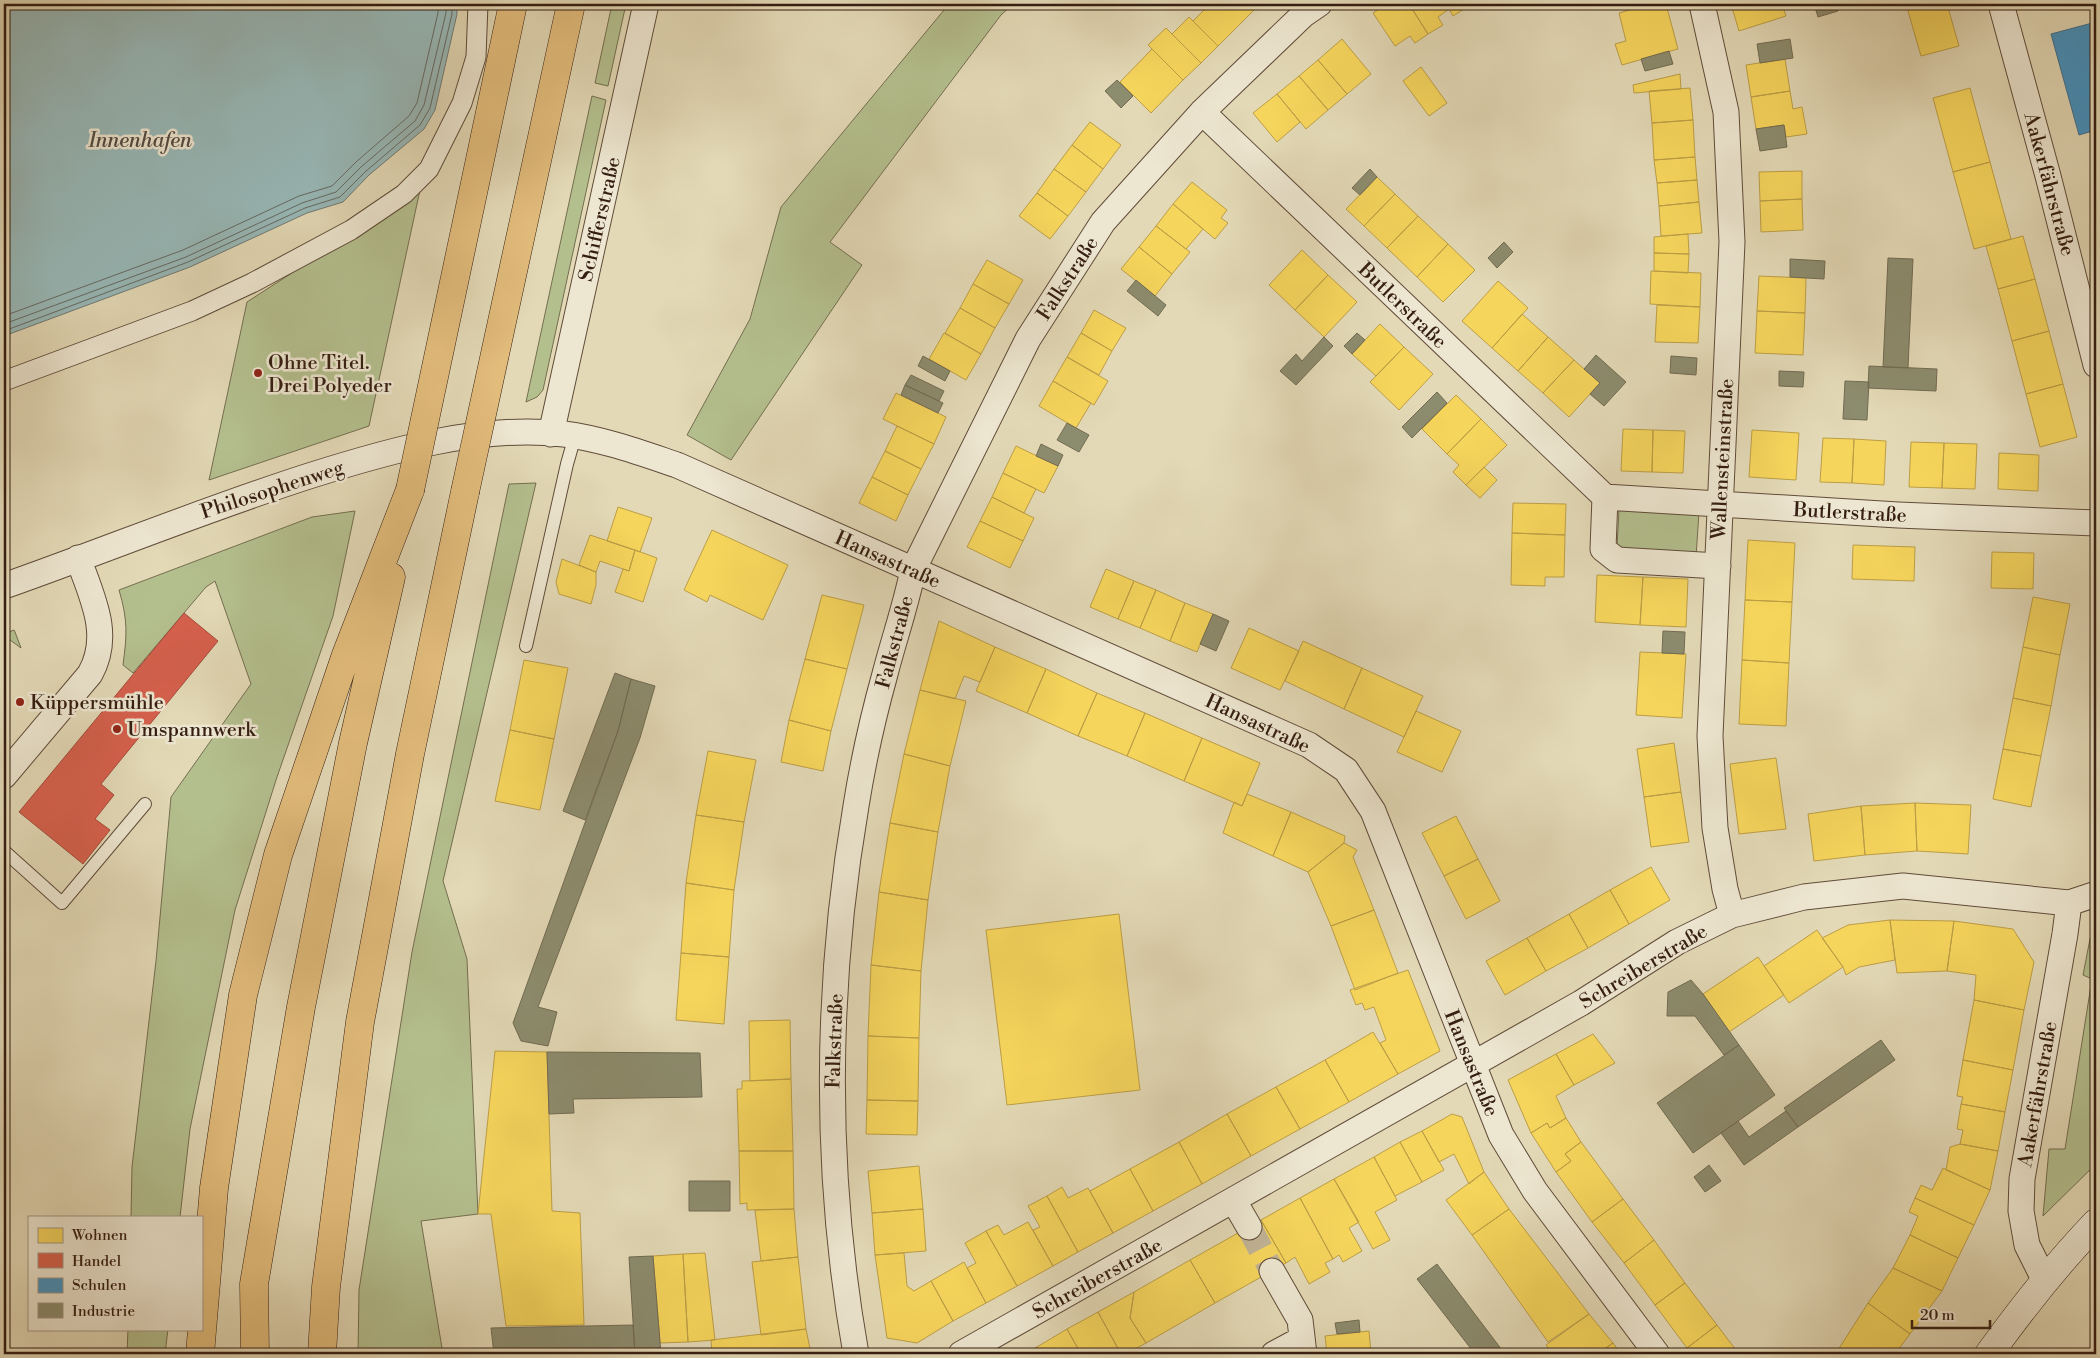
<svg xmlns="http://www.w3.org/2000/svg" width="2100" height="1358" viewBox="0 0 2100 1358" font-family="'Libre Bodoni',serif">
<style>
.green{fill:#b4bf8e;stroke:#746e50}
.water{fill:#98b8b7;stroke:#707a75}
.homes{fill:#f6d55c;stroke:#bc9e46}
.shops{fill:#d6604d;stroke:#a54c3b}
.schools{fill:#4393c3;stroke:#3e708e}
.industry{fill:#8c8c6e;stroke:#726b52}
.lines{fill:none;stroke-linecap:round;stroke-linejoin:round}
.shore{stroke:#666a64;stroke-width:1}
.minor-tunnel{stroke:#c0b395;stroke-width:25;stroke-dasharray:25 12;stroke-linecap:butt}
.service-casing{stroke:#604c3a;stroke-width:14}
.pedestrian-casing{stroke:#604c3a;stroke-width:21}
.minor-casing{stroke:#604c3a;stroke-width:27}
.secondary-casing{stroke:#341d11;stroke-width:29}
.motorway-casing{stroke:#341d11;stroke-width:29}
.service{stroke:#ede6d0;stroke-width:12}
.pedestrian{stroke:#ede6d0;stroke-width:19}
.minor{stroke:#ede6d0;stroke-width:25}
.secondary{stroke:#ede6d0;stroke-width:28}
.motorway{stroke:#e2bc7b;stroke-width:28}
.motorway-bridge-casing{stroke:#341d11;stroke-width:29;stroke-linecap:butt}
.motorway-bridge{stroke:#e2bc7b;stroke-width:28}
.poi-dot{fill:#8f2418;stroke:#ede6d0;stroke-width:2}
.labels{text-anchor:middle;stroke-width:5;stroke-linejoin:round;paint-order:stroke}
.street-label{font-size:20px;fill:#341d11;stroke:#ede6d0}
.poi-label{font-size:20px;fill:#341d11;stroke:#ede6d0;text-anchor:start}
.water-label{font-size:21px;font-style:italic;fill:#524c43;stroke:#ede6d0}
</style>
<rect width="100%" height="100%" fill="#e3d9b6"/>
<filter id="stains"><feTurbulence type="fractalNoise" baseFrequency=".004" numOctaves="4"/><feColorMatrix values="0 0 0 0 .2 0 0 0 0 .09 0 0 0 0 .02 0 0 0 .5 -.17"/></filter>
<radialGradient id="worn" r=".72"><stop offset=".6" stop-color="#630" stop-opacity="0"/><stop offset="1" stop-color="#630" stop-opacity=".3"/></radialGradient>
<path class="green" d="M612,4H626L608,86L595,83Z
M949,4H1013L1001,15L830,242L862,265L731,460L687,435L750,319L781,207Z
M592,96L606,100L543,390L537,397L526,402Z
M420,190L369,426L209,480L247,302Z
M536,483L443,881L467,959L478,1214L421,1221L443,1354H358L359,1290L412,952L509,484Z
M1619,509L1699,512L1696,557L1617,547Z
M355,511L333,616L277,777L235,910L190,1129L180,1217H131L132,1167L156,961L171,797L251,684L215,581L206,587L133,673L123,665C127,635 128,620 119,590L312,517Z
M14,630L15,632L21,648L6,637L4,639V634Z
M2096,924V1164L2043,1216L2049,1149H2065L2092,979L2083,975L2090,939Z
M128,1329H168L165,1354H127Z"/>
<path class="water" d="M4,4H457V14L435,110L424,129L369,175L343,202L307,213L190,267L4,336Z"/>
<path class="homes" d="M1210,4H1249L1255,9L1218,46L1193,21Z
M1387,4H1409L1428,34L1415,43L1410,36L1395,46L1373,13Z
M1409,4H1446L1449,9L1438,17L1443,25L1428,34Z
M1446,4H1467L1469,6L1453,16Z
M1651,4H1666L1678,49L1622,65L1615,44L1626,41L1619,13Z
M1731,4H1782L1786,16L1739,31Z
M1906,4H1947L1959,46L1921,56Z
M1189,17L1218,46L1201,63L1172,34Z
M1166,28L1201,63L1183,80L1148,45Z
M1342,39L1371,74L1347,94L1318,60Z
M1152,49L1183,80L1151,113L1120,82Z
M1785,59L1790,91L1751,97L1746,65Z
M1318,60L1347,94L1328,110L1299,76Z
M1421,67L1447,103L1429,116L1403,81Z
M1680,74L1681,89L1634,93L1633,85Z
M1299,76L1328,110L1306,129L1277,94Z
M1690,88L1693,120L1652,123L1649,91Z
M1970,88L1990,162L1953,172L1933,98Z
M1790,91L1793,109L1802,107L1807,134L1786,137L1784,125L1756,129L1751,97Z
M1277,94L1300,122L1277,142L1253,113Z
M1693,120L1695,157L1654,160L1652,123Z
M1090,122L1121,145L1103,169L1072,145Z
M1072,145L1103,169L1086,192L1054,169Z
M1695,157L1697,180L1657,183L1654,160Z
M1990,162L2011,239L1974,249L1953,172Z
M1054,169L1086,192L1068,216L1037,193Z
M1802,171V199L1760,201L1759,172Z
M1377,177L1395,194L1364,226L1346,209Z
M1697,180L1699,202L1659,206L1657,183Z
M1192,182L1227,210L1221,218L1228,223L1215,239L1173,204Z
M2096,188V205L2092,189Z
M1037,193L1068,216L1050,239L1019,216Z
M1395,194L1418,216L1387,248L1364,226Z
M1802,199L1803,230L1761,232L1760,201Z
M1699,202L1702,233L1661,236L1659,206Z
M1173,204L1203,229L1186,249L1156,226Z
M1418,216L1448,244L1417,277L1387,248Z
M1156,226L1190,252L1172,274L1139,247Z
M1688,234L1689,254L1654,253V237Z
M2023,236L2035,279L1998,289L1986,246Z
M1448,244L1475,270L1443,302L1417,277Z
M1139,247L1172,274L1155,296L1121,269Z
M1302,250L1328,275L1295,310L1269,285Z
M1654,253L1689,254L1688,273L1654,271Z
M987,260L1023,280L1009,304L973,284Z
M1651,271L1701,273L1700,307L1650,304Z
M1328,275L1357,302L1324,337L1295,310Z
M1759,276L1806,278L1805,313L1757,311Z
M2035,279L2049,331L2012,341L1998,289Z
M1498,281L1528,308L1492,348L1462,321Z
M973,284L1009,304L995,328L960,308Z
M1657,305L1700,307L1698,343L1655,342Z
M960,308L995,328L981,354L945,333Z
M1094,310L1126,328L1112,351L1081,333Z
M1757,311L1805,313L1803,355L1755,353Z
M1522,314L1548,337L1518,371L1492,348Z
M1380,324L1404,347L1376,376L1352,354Z
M2049,331L2063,384L2026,394L2012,341Z
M944,333L981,354L966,380L929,359Z
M1081,333L1112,351L1099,375L1067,357Z
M1548,337L1574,360L1543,393L1518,371Z
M1404,347L1433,374L1399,410L1370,382Z
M1067,357L1108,381L1094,405L1053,381Z
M1574,360L1600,383L1569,417L1543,393Z
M1053,381L1091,403L1076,428L1039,406Z
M2063,384L2077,437L2040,447L2026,394Z
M896,393L946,417L934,444L883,419Z
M1456,395L1481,419L1447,454L1422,429Z
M1481,419L1507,445L1466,485L1453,472L1459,465L1447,454Z
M897,426L934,444L921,469L885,451Z
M1623,429L1653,430L1652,472L1621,471Z
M1653,430L1685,431L1683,473L1652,472Z
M1752,430L1799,433L1796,480L1749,477Z
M1823,438L1854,439L1852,483L1820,482Z
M1854,439L1886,441L1884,485L1852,483Z
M1911,442L1944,443L1942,488L1909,487Z
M1944,443L1977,444L1975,489L1942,488Z
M1016,446L1058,466L1044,493L1003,473Z
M885,451L921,469L908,495L872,477Z
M1999,453L2039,455L2038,491L1998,489Z
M1484,467L1497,480L1480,498L1466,485Z
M1003,473L1036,489L1024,513L992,497Z
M872,477L908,495L896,521L859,503Z
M992,497L1034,518L1023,541L980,521Z
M1513,503L1566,504L1565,535L1512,533Z
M618,507L652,518L640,552L607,541Z
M980,521L1023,541L1010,568L967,547Z
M712,530L788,565L763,620L710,595L707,602L684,590Z
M1512,533L1565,535L1564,577H1545V586L1511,585Z
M590,535L635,550L629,571L600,561L596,572L579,565Z
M1748,540L1795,543L1792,602L1745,600Z
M1853,545L1915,547L1914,581L1852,579Z
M635,550L657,558L643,602L615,592L623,569L629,571Z
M1992,552L2034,553L2033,589L1991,588Z
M562,559L596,572V585L591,604L559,594L556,582Z
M1106,569L1134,581L1118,619L1090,607Z
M1597,575L1643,577L1640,625L1595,622Z
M1643,577L1688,579L1686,627L1640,625Z
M1134,581L1156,590L1140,628L1118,619Z
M1156,590L1185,603L1170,641L1140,628Z
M822,595L864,605L847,669L805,659Z
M2033,597L2070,604L2060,655L2023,647Z
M1745,600L1792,602L1789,663L1742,660Z
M1185,603L1213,614L1197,652L1170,641Z
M939,621L995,647L980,682L964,676L955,699L920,690Z
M1249,628L1299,651L1280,690L1231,668Z
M1303,641L1362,668L1344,709L1285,681Z
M995,647L1046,669L1027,713L976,691Z
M2023,647L2060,655L2051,706L2013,698Z
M1640,652L1686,654L1682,718L1636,715Z
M805,659L847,669L831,731L789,720Z
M524,660L568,668L554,739L510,730Z
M1742,660L1789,663L1786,726L1739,724Z
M1362,668L1423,696L1404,737L1344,709Z
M1046,669L1097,693L1078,736L1027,713Z
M920,690L966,701L950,766L904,754Z
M1097,693L1145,713L1127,756L1078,736Z
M2013,698L2051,706L2041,756L2003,749Z
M1416,711L1461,731L1442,772L1397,752Z
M1145,713L1202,738L1184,781L1127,756Z
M789,720L831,731L823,771L781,762Z
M510,730L554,739L540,810L495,801Z
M1202,738L1260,763L1242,806L1184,781Z
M1674,743L1681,792L1644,797L1637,749Z
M2003,749L2041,756L2031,807L1993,799Z
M708,751L756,760L744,822L696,815Z
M904,754L950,766L938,832L890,823Z
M1776,758L1786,829L1739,834L1730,764Z
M1681,792L1689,842L1651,847L1644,797Z
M1247,794L1291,812L1273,856L1223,833L1234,802L1242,806Z
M1915,803L1917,851L1865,855L1861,806Z
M1915,803L1971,805L1968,854L1917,851Z
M1861,806L1865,855L1814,861L1808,814Z
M1291,812L1345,836L1344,843L1308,872L1273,856Z
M696,815L744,822L734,890L686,883Z
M1456,816L1478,859L1444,876L1422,833Z
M890,823L938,832L928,900L879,892Z
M1344,843L1357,850L1353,857L1374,910L1331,926L1308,872Z
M1478,859L1500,901L1466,919L1444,876Z
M1651,867L1670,900L1629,924L1610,890Z
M686,883L734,890L729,957L681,953Z
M1610,890L1629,924L1588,948L1569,914Z
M879,892L928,900L921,971L871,965Z
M1374,910L1398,973L1355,990L1331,926Z
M1119,914L1140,1090L1007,1105L986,930Z
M1569,914L1588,948L1546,971L1527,938Z
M1890,920L1954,921L1947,971L1897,973Z
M1890,920L1895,960L1859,967L1846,975L1843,967L1822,938L1848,925Z
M1954,921L2013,929L2034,962L2024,1010L1974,1000L1976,975L1947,971Z
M1817,930L1843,967L1789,1003L1764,966Z
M1527,938L1546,971L1505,995L1486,961Z
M681,953L729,957L724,1024L676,1020Z
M1758,957L1784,995L1729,1032L1703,994Z
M871,965L921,971L919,1038L868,1036Z
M1408,970L1440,1051L1398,1074L1380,1043L1386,1040L1374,1007L1365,1010L1362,1003L1356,1005L1350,990Z
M1974,1000L2024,1010L2013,1070L1963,1060Z
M790,1020L791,1079L750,1081L749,1021Z
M1373,1032L1398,1074L1349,1102L1325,1060Z
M1593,1034L1615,1063L1574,1085L1556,1054Z
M868,1036L919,1038L918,1101L867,1100Z
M495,1051L547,1052L552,1211L580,1213L584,1325L506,1326L491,1214H478Z
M1556,1054L1574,1085L1556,1096L1566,1118L1550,1128L1547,1123L1531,1133L1508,1080Z
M1325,1060L1349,1102L1300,1129L1276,1087Z
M1963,1060L2013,1070L2005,1112L1961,1104L1963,1097L1957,1096Z
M791,1079L793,1151H739L737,1089H742V1081Z
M1276,1087L1300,1129L1251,1156L1227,1114Z
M867,1100L918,1101L917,1135L866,1134Z
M1961,1104L2005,1112L1998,1151L1960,1144L1963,1130L1957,1129Z
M1227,1114L1251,1156L1202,1184L1179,1142Z
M1452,1114L1462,1117L1484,1172L1469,1184L1454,1154L1439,1162L1422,1131Z
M1566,1118L1581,1142L1565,1154L1571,1161L1556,1172L1531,1133L1547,1123L1550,1128Z
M1422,1131L1444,1170L1422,1182L1400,1142Z
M1179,1142L1202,1184L1153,1211L1130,1169Z
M1400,1142L1422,1182L1395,1196L1374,1157Z
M1581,1142L1623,1199L1592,1222L1556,1172L1571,1161L1565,1154Z
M1960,1144L1998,1151L1990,1190L1946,1170L1950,1147Z
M739,1151H793L794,1209L747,1210V1203L740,1204Z
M1374,1157L1397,1200L1375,1212L1390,1240L1373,1249L1334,1179Z
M919,1166L923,1209L872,1213L868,1171Z
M1943,1168L1990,1190L1974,1225L1915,1198L1921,1185L1932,1190Z
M1130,1169L1153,1211L1113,1233L1090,1191Z
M1484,1172L1509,1209L1472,1235L1446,1200Z
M1334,1179L1359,1222L1349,1228L1362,1251L1343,1262L1339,1255L1333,1259L1300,1198Z
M1062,1187L1068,1198L1088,1188L1113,1233L1078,1252L1047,1196Z
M1047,1196L1078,1252L1053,1266L1033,1230L1040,1227L1028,1206Z
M1300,1198L1333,1259L1325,1263L1330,1272L1309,1284L1295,1257L1286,1263L1261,1220Z
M1915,1198L1974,1225L1958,1258L1910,1235L1918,1216L1909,1212Z
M1623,1199L1654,1240L1624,1263L1592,1222Z
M794,1209L798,1257L761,1261L755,1210Z
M923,1209L926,1251L875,1255L872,1213Z
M1509,1209L1589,1314L1548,1342L1472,1235Z
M1261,1220L1286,1263L1215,1303L1190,1260Z
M1028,1222L1053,1266L1017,1286L986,1231L998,1225L1004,1235Z
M986,1231L1017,1286L986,1303L967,1268L976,1263L965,1243Z
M1910,1235L1958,1258L1942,1291L1893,1268Z
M1654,1240L1685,1283L1655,1305L1624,1263Z
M705,1253L715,1340L688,1342L683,1254Z
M904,1253L907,1286L914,1291L931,1281L953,1321L917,1343L887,1338L875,1255Z
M683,1254L688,1342L660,1343L653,1256Z
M798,1257L806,1329L761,1335L752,1262Z
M1190,1260L1215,1303L1146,1343L1130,1318L1134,1292Z
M964,1262L986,1303L953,1321L931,1281Z
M1893,1268L1942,1291L1910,1334L1868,1303Z
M1685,1283L1717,1325L1687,1348L1655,1305Z
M1134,1292L1130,1318L1146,1343L1126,1354H1121L1098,1312Z
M1868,1303L1910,1334L1895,1354H1842L1838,1350Z
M1098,1312L1121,1354H1081L1067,1329Z
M1589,1314L1613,1343L1597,1354H1553L1546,1345Z
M1717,1325L1739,1354H1692L1687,1348Z
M806,1329L811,1354H712L711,1340Z
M1067,1329L1081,1354H1041L1037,1347Z
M1369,1331L1371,1354H1327L1325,1336Z
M1613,1343L1621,1354H1597Z
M1037,1347L1041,1354H1023Z"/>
<path class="shops" d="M184,613L218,641L101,784L114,795L95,819L110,830L83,864L19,812Z"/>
<path class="schools" d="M2096,22V130L2079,135L2051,34Z"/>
<path class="industry" d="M1814,4H1836L1838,11L1818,17Z
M1790,39L1793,58L1760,63L1757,44Z
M1669,51L1673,64L1645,71L1641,59Z
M1117,80L1133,96L1121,108L1105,91Z
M1784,125L1787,147L1760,151L1756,129Z
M1370,169L1377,177L1360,195L1352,188Z
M1504,242L1513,252L1497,268L1488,258Z
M1888,258L1913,259L1908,368L1883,367Z
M1790,259L1825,261L1824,279L1790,277Z
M1136,280L1166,305L1158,316L1127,291Z
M1357,333L1365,340L1352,354L1344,346Z
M1324,337L1333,346L1296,385L1280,371L1296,354L1302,361Z
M1596,355L1626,382L1604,406L1590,394L1600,383L1584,369Z
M923,356L950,371L945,381L918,366Z
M1671,356L1697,358L1696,375L1670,373Z
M1869,366L1937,369L1936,391L1868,388Z
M1779,371L1804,372L1803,387L1779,386Z
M911,375L944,391L939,401L905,385Z
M1845,381L1869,382L1867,420L1843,419Z
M905,385L943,403L938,413L901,395Z
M1437,392L1447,403L1412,438L1402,427Z
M1067,423L1089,435L1079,452L1057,440Z
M1041,444L1063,455L1058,466L1036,456Z
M1213,614L1229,621L1216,651L1200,644Z
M1663,631L1685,632L1684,654L1662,653Z
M615,673L631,679L618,731L585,820L563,811Z
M631,679L655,686L640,738L538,1007L557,1012L548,1046L521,1041L513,1023L618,731Z
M1691,980L1703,994L1739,1045L1724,1055L1695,1016H1667L1668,992Z
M1881,1040L1895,1060L1798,1127L1784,1108Z
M1739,1045L1775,1095L1693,1153L1657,1103Z
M547,1052L700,1053L702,1097L573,1099L574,1113L549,1114Z
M1786,1111L1798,1127L1744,1165L1721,1133L1738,1121L1749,1137Z
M1709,1165L1721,1181L1705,1192L1694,1177Z
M689,1181H730V1211H689Z
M653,1256L661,1354H635L629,1257Z
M1437,1264L1505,1354H1475L1417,1279Z
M1359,1320L1360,1332L1337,1334L1335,1323Z
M633,1325L635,1354H611V1352L494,1354L491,1328Z"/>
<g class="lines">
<path class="shore" d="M4,316L183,250L299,196L332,186L356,162L409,116L417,103L438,13V4
M4,324L186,257L302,203L336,192L361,167L415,121L424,105L446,13V4
M4,331L188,262L305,208L340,197L365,172L420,125L430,108L452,14V4"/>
<path class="minor-tunnel" d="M1249,1227L1272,1271"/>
<g class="service-casing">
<path id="service" d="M526,646L567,464L575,436
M4,851L62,903L145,804"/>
</g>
<g class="pedestrian-casing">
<path id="pedestrian" d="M4,381L192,311L252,283L351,230L404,194L429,169L462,103L476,57L478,4"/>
</g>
<g class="minor-casing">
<path id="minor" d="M1702,4L1726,112L1732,242L1710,736L1715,828L1725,889L1732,915
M2001,4L2048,176L2096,365
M1202,112L1605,497L1898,515L2096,523
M551,434L646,4
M1605,497L1603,549L1617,560L1718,566
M4,586C106,550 206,509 309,476C388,451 481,424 564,434C603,439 641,453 677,465L1309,745L1346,770L1373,811L1501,1135L1535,1191L1657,1354
M4,776L90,674C112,635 92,597 78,558
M1234,1201L1249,1227
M1272,1271L1300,1320L1304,1354
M2045,1281L2027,1245L2021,1211L2022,1179L2065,934L2069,903
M856,1354C824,1174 825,987 856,806C863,762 873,717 885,674C894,639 906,605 913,570L1028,339L1103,222L1202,112L1303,15L1319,4
M961,1354L1581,1003L1677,942L1732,915L1804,897L1903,886L2069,903L2096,894
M1274,1354L1302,1339"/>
</g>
<g class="secondary-casing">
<path id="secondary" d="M1989,1354C2022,1308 2057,1264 2096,1223"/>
</g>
<g class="motorway-casing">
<path id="motorway" d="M200,1354L214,1188L243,995L278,855L346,655L410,490
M255,1354L254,1284L301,1007L353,743L391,577
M322,1354L326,1287L360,1022L410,754L465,492"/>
</g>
<use href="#service" class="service"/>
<use href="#pedestrian" class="pedestrian"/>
<use href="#minor" class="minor"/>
<use href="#secondary" class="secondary"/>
<use href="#motorway" class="motorway"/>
<g class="motorway-bridge-casing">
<path id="motorway-bridge" d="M410,490L513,4
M465,492L571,4"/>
</g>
<use href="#motorway-bridge" class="motorway-bridge"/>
</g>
<g class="poi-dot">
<circle cx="258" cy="373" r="5"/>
<circle cx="20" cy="702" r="5"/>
<circle cx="117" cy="729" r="5"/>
</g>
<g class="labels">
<g class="street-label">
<text transform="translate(2050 184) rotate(75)" y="7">Aakerfährstraße</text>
<text transform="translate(599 219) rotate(-77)" y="7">Schifferstraße</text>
<text transform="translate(1067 278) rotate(-57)" y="7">Falkstraße</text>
<text transform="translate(1403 305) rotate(44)" y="7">Butlerstraße</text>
<text transform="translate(1722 459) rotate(-87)" y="7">Wallensteinstraße</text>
<text transform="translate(272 489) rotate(-18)" y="7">Philosophenweg</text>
<text transform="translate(1850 512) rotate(3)" y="7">Butlerstraße</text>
<text transform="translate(888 559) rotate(24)" y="7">Hansastraße</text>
<text transform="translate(894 642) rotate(-75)" y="7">Falkstraße</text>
<text transform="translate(1258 723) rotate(25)" y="7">Hansastraße</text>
<text transform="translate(1643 966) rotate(-31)" y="7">Schreiberstraße</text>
<text transform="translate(834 1041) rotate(-88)" y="7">Falkstraße</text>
<text transform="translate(1472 1063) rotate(68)" y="7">Hansastraße</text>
<text transform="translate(2037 1094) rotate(-80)" y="7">Aakerfährstraße</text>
<text transform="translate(1097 1278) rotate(-29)" y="7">Schreiberstraße</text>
</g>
<g class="poi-label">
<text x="268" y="369">Ohne Titel.<tspan x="268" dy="23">Drei Polyeder</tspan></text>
<text x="30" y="709">Küppersmühle</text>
<text x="127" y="736">Umspannwerk</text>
</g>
<g class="water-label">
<text x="140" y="147">Innenhafen</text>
</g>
</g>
<rect width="2100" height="1358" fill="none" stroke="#e3d9b6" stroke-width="20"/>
<rect x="5" y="5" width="2090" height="1348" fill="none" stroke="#341d11" stroke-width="2.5"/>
<rect x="10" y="10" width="2080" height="1338" fill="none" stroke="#341d11"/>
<rect x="28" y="1216" width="175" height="115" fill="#ede6d0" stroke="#a39684"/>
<rect x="38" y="1228" width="25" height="15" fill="#f6d55c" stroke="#a39684"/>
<text x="72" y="1240" font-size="15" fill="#341d11">Wohnen</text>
<rect x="38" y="1253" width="25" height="15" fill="#d6604d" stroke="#a39684"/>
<text x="72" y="1266" font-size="15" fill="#341d11">Handel</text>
<rect x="38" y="1278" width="25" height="15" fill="#4393c3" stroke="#a39684"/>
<text x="72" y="1290" font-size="15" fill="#341d11">Schulen</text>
<rect x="38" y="1303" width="25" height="15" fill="#8c8c6e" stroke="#a39684"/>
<text x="72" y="1316" font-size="15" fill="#341d11">Industrie</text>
<path d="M1912 1320v8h78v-8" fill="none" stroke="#341d11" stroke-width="2.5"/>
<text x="1920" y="1320" font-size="15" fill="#341d11" stroke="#ede6d0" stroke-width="4" paint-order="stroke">20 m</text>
<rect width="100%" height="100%" filter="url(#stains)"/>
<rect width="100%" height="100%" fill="url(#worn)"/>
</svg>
